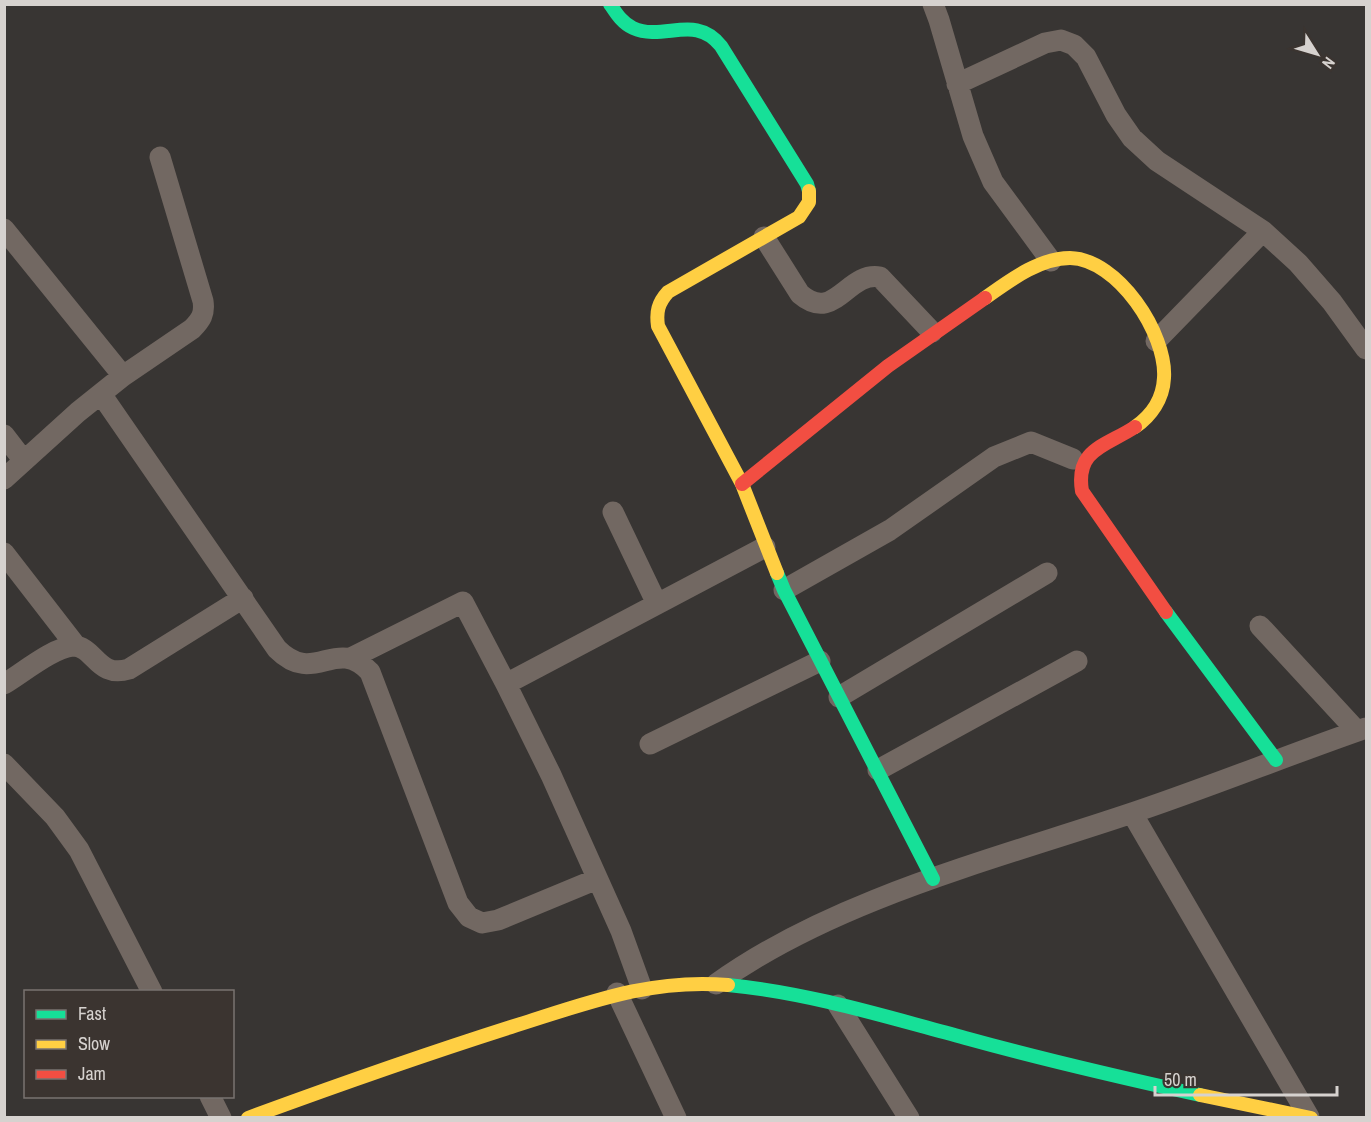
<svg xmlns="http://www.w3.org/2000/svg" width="1371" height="1122" viewBox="0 0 1371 1122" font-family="'Archivo Narrow',sans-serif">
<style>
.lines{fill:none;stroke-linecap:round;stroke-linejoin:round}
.street{stroke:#726862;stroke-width:21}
.fast{stroke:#16e098;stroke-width:14}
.slow{stroke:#ffcf43;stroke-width:14}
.jam{stroke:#f24e42;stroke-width:14}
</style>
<rect width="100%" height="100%" fill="#383533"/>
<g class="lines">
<path class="street" d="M933,4L939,20L973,136L993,182L1051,261
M957,84L1045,43L1061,40L1074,45L1086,57L1116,115L1132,138L1157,161L1263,231L1298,263L1332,302L1366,349
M4,229L123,376
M764,237L800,294C835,324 847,271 880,277L932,332
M1156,341L1263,231
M101,394L277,649C315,687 335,635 370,672L458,903L469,917L482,923L498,920L597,879
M4,435L24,461
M4,479L78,412L123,376L192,329C201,320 205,314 203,301L160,157
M613,512L657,604
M4,553L76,646
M784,590L890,530L994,457L1031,442L1073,459
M1260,626L1357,731
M351,658L463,602L506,684L551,775L621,931L642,989
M4,684C21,674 54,647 73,646C95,646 97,679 129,669L243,598
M506,684L765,547
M839,697L1047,573
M650,744L820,661
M4,764L55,817L79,850L152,992
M878,770L1077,661
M1132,813L1309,1117
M716,984C831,901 988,861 1123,816C1205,789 1285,756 1366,728
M617,993L676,1118
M838,1005L909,1118
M210,1096L221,1118"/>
<path class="fast" d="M610,4C616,13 622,23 633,28C664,42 695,13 721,46L807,184L809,191
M777,573L784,590L933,879
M1166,612L1276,760
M728,985C811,993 890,1018 969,1039C1045,1060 1123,1078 1200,1095"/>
<path class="slow" d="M985,298C1009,281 1039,258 1070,258C1118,259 1167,334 1164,378C1163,399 1151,416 1135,427
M777,573L742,484L658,326C656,312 658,303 668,292L799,217L809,202V191
M1200,1095L1311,1118
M248,1118C335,1086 423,1055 511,1027C585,1004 649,978 728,985"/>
<path class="jam" d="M1135,427C1106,446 1075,449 1082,491L1166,612
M742,484L888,366L985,298"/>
</g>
<rect width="1371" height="1122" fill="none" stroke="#d6d2cf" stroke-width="12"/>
<rect x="24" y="990" width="210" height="108" fill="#3b3430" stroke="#797370" stroke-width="1.5"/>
<rect x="36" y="1010" width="30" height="9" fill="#16e098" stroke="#797370" stroke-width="1.5"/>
<text x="78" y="1020" font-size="18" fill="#d6d2cf">Fast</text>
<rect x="36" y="1040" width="30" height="9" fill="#ffcf43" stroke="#797370" stroke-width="1.5"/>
<text x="78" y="1050" font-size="18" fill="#d6d2cf">Slow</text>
<rect x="36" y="1070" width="30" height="9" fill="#f24e42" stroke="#797370" stroke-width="1.5"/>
<text x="78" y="1080" font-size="18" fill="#d6d2cf">Jam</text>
<g transform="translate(1317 54) rotate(127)" stroke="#3b3430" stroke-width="4.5" paint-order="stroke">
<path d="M0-4.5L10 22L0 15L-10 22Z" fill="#d6d2cf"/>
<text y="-9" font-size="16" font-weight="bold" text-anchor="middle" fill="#d6d2cf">N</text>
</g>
<path d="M1155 1086v9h182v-9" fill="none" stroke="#d6d2cf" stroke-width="3"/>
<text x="1164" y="1086" font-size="18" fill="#d6d2cf" stroke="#3b3430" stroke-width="4.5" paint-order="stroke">50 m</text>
</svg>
